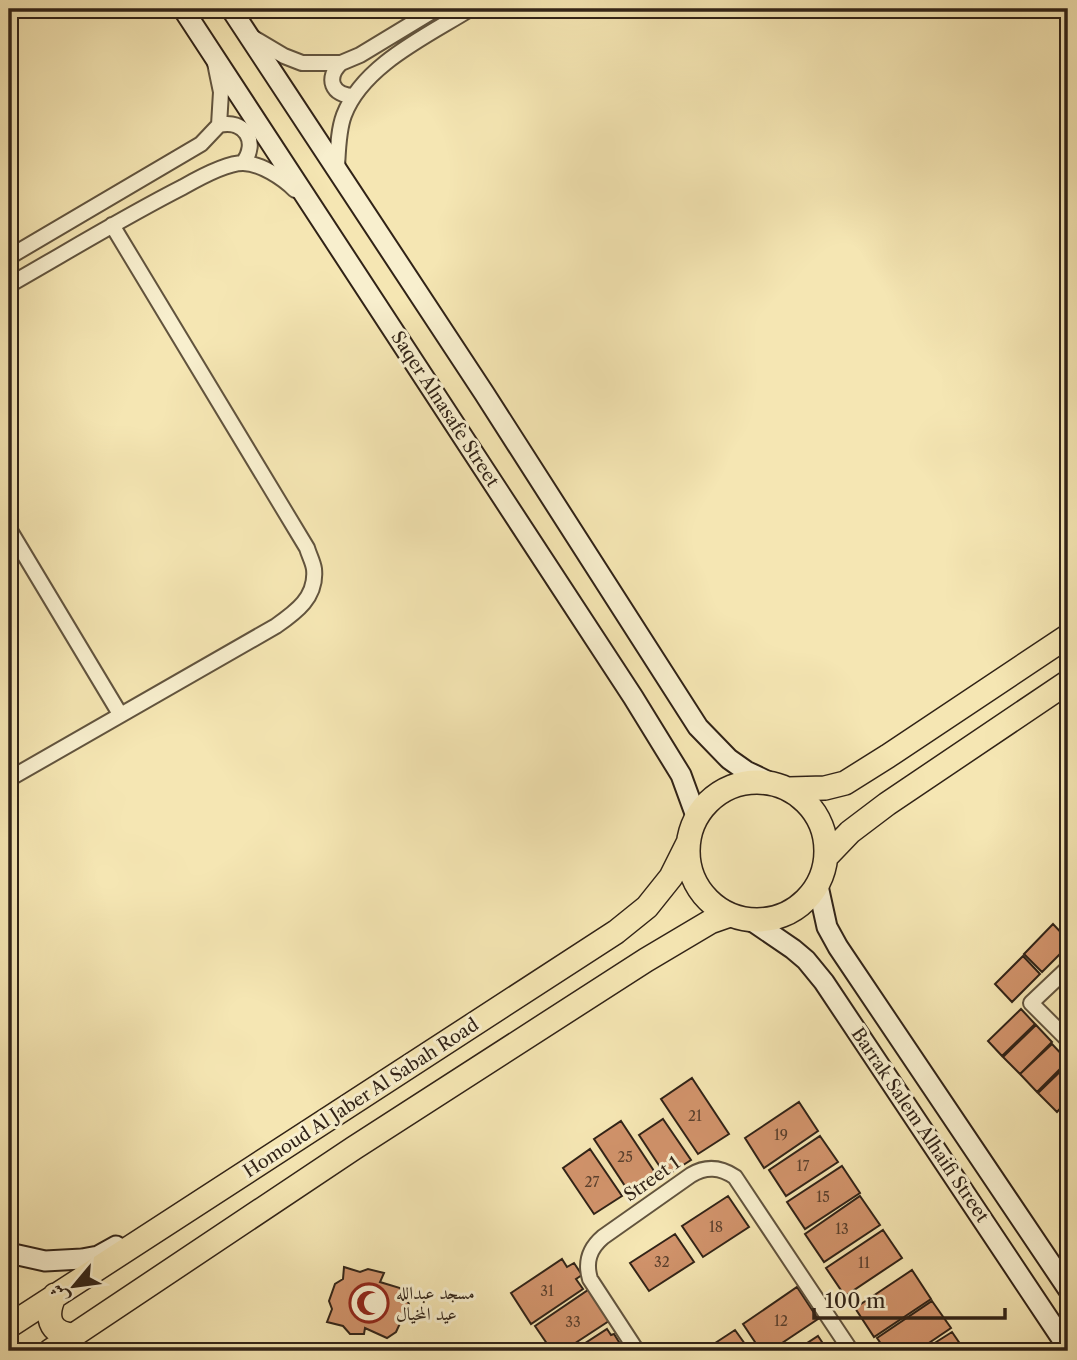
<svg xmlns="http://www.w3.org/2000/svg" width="1077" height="1360" viewBox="0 0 1077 1360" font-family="'Libre Caslon Text',Amiri,serif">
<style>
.building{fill:#d1936b;stroke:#312317;stroke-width:2}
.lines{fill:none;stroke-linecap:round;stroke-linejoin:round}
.street-casing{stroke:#62543e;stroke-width:18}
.secondary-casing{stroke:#312317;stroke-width:23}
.primary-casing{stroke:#312317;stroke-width:26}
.street{stroke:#f8efce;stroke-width:14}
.secondary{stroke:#f8efce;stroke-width:19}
.primary{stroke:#f5e6b3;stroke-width:23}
.labels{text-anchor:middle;stroke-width:6;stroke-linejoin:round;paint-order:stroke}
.number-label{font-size:14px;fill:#593f2c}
.street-label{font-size:18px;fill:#312317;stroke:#f8efce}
.poi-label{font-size:18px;fill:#312317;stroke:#f8efce;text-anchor:start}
</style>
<rect width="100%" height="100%" fill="#f5e6b3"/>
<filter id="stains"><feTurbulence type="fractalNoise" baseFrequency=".00286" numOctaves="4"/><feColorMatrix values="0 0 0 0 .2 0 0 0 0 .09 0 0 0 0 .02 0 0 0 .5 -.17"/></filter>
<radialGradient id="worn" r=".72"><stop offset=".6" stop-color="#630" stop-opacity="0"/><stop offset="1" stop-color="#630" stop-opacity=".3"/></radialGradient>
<path class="building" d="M1053,924L1068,940V946L1042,972L1024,954Z
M1023,956L1040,974L1012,1002L995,984Z
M1021,1009L1035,1024L1002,1056L988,1041Z
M1036,1025L1052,1042L1020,1074L1003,1057Z
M1052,1044L1068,1061L1037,1092L1020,1074Z
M1068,1064V1100L1057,1112L1038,1093Z
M692,1078L729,1134L698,1154L661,1099Z
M799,1102L818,1131L764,1168L745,1138Z
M663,1119L691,1160L666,1176L639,1135Z
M621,1121L656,1174L629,1192L594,1139Z
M820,1136L838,1162L786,1196L769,1170Z
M590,1149L622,1196L594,1214L563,1168Z
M842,1166L860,1193L805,1229L787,1202Z
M728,1196L749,1227L703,1257L682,1226Z
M860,1196L880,1225L824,1262L805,1234Z
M883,1230L902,1258L845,1296L826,1268Z
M675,1234L694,1262L649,1291L630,1263Z
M562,1259L567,1267L574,1263L582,1275L576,1279L583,1289L531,1324L511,1293Z
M344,1267L360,1272L368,1269L384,1273L380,1282L400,1288L409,1304L396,1332L387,1338L365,1328L364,1334H350L343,1326L327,1322L332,1309L329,1301L335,1284L343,1279Z
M912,1270L931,1299L874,1337L855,1308Z
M797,1287L818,1319L770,1351H761L743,1324Z
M591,1288L612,1319L563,1351H552L535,1326Z
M932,1301L951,1328L917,1351H886L877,1338Z
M607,1329L611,1335L614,1334L619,1342L617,1343L622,1351H573Z
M735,1330L750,1351H703Z
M952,1332L965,1351H922Z
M818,1336L828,1351H795Z"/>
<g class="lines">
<g class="street-casing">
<path id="street" d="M252,37L284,56L302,63H341L360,55L436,9
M341,63C325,78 332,96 354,96
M219,125C245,119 259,142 243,163
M337,168C338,151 338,131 344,115C363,65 427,36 470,9
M9,257L201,144L219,125L221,92L215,63
M9,285C67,252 124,217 183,187C197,179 227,163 243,163C260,163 283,178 295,190
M9,529L120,714
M9,779L276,626C296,612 317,597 314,569C313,562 309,555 307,548L112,225
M1068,968L1031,1003L1068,1040
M637,1351L590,1279C585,1262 589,1249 603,1237L691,1175C706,1166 720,1167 735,1177L851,1351"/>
</g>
<g class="secondary-casing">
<path id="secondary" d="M183,9L633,697L681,775L696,816
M231,9L484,393L698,727L729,759L746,771L769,782
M818,886L827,927L838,947L1068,1289
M752,921L793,949L806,960L824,982L1068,1348
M9,1253L45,1261L82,1259L98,1256L116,1246"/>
</g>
<g class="primary-casing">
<path id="primary" d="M688 851a69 69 0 1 1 138 0a69 69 0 1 1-138 0Z
M789,789L825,788L845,783L888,756L1068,636
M827,856L850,832L887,804L1068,682
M55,1295C45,1315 48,1334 74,1335
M9,1326L616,932L647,907L671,877L688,843
M50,1351L354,1148L646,960L710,922L730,915"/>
</g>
<use href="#street" class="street"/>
<use href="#secondary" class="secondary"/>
<use href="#primary" class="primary"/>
</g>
<defs>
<g id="mosque-ring" transform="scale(2.0125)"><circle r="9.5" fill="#f8efce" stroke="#8f2418" stroke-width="1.5"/><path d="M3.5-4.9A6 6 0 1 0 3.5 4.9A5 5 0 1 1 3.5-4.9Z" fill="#8f2418"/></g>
</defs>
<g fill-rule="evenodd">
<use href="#mosque-ring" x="369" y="1303"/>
</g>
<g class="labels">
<g class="number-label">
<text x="695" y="1121">21</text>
<text x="781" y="1140">19</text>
<text x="625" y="1162">25</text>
<text x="803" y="1171">17</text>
<text x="592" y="1187">27</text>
<text x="823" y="1202">15</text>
<text x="716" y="1232">18</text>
<text x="842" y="1234">13</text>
<text x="662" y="1267">32</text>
<text x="864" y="1268">11</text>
<text x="547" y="1296">31</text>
<text x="781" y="1326">12</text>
<text x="573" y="1327">33</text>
</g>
<g class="street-label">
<text transform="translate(445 409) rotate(57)" y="6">Saqer Alnasafe Street</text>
<text transform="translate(361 1098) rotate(-33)" y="6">Homoud Al Jaber Al Sabah Road</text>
<text transform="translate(920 1125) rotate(56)" y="6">Barrak Salem Alhaifi Street</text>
<text transform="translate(652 1179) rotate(-35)" y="6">Street 1</text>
</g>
<g class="poi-label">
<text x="396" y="1299">مسجد عبدالله<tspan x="396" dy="21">عيد المخيال</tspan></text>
</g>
</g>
<rect width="1077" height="1360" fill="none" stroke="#f5e6b3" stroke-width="35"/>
<rect x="10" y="10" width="1056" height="1339" fill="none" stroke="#312317" stroke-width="3.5"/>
<rect x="18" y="18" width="1042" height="1325" fill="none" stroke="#312317" stroke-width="2"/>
<g transform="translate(74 1286) rotate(241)" stroke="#f8efce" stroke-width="5" paint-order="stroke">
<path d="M0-5L12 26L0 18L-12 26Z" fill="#312317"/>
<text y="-10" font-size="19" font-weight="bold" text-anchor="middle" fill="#312317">ش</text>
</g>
<path d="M814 1308v10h191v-10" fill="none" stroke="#312317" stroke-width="3.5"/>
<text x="825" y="1308" font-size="21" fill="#312317" stroke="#f8efce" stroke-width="5" paint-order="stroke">100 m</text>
<rect width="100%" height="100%" filter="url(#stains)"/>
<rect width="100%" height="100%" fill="url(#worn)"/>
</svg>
